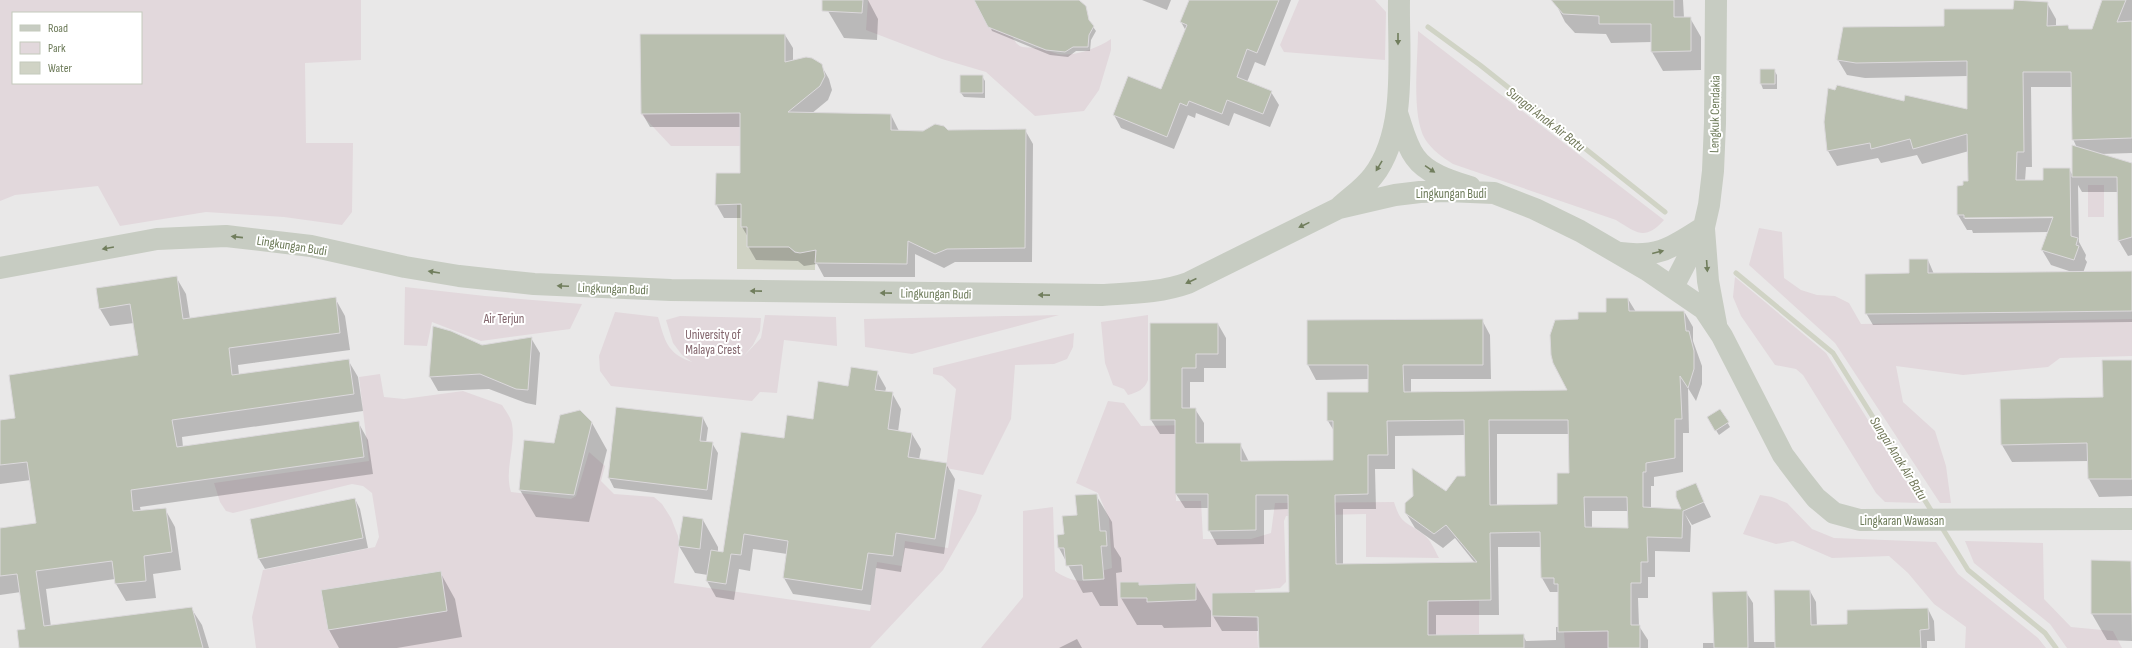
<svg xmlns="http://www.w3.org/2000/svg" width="2132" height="648" viewBox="0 0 2132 648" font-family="'Sofia Sans Condensed',sans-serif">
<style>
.built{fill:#e9e8e8;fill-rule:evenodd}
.green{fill:#e2d8dc;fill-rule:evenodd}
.water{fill:#d0d3c5}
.shadow{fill:#0003;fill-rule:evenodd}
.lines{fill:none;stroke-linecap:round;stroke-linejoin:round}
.stream{stroke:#d0d3c5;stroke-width:5}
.building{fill:#b9bfaf;stroke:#dcd9dc;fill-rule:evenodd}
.minor{stroke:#c7ccc2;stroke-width:22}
.oneway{fill:#717e5d}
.labels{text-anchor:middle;stroke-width:4;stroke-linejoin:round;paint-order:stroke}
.street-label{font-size:13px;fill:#6c7a58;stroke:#fff}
.park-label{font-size:13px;fill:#82656c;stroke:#fff}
.water-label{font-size:14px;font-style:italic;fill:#707758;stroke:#fff}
</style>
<rect width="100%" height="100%" fill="#faf7fa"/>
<path class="built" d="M0,0H2132V648H0ZM13,13H141V83H13Z"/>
<path class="green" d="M0,0H361V60L305,63L306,143H353L352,212L342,225L284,217L206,212L120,226L98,186L15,195L0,201ZM13,13H141V83H13Z
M868,0H975L1012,36C1019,51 1025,46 1037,48C1044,49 1051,52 1058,54C1074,57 1098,48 1111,39V50L1099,90L1084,111L1035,116L986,72L942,59L866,30Z
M1299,0H1375L1386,12L1385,60L1284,52L1280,45Z
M1418,31L1664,220C1645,241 1637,233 1616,220L1453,164C1442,157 1432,150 1425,139C1411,115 1418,59 1418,31Z
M740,113V146H671L641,114Z
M2088,185H2104V217H2088Z
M1759,228L1782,232L1784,278L1801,290L1817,295L1835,296L1849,303L1861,324L2132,319V356L2060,358L2048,367L1963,375L1896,366L1903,402L1935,431L1946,466L1951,503H1940L1835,343L1749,265Z
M1735,277L1826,353L1920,503L1885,502L1876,493L1803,375L1796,369L1775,365L1741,316L1733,297Z
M405,287L485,296L582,304L570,329L481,341L432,322L427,346L404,345Z
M615,312L658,317C665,340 666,353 692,362L682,355L673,343L666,320L680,316L761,318L760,331L753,345L743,357L761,338L765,315L836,317L837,346L784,340L777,393L760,392L752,401L611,386L600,371L599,356Z
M1059,315L912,354L865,347L864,319Z
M1148,315V380C1144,390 1138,392 1128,395L1124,389L1113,385L1105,363L1101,322Z
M1074,333L1073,347L1067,359L1054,364L1015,365L1011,419L983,475L946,468L956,389L942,376L933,374V368Z
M380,374L384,397L404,399L463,391L502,405C506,411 511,418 512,424C516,446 504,471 511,492L571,499L576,496L589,452L605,466L601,481L614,494L654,497L662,504L671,518L678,536L679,548L674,583L870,611L877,562L902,566L905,541L948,548L958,489L982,495L976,512L943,570L870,648H256L252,617L263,570L375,547L379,537L372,493L363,486L352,484L233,513L226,511L220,502L214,483L369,461L359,377Z
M1108,401L1124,403L1141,426L1188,425L1175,444L1176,501H1201L1203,539H1251L1271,533L1275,503L1394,502C1401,525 1406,521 1423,534C1431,540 1434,549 1439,558L1366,557V514L1286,516L1284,521L1286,582L1280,588L1255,590L1258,648H981L1023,597V511L1053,507L1055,571C1071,582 1082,582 1101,580V571L1112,568L1109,519L1098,493L1076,483Z
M1760,495L1772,497L1787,503L1812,529L1834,538L1936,542L1958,574L2038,638L2046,648H1965L1966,627L1934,604L1908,573L1889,556L1832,558L1793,541L1776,544L1743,534Z
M1965,541L2043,543L2044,599L2071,627L2113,631L2122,648H2067L2050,624L1974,563Z
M1479,600V635H1428V601Z
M1608,631V648H1565L1564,632Z"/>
<path class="water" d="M737,205H747L741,213V227H747V247H785V233L790,248L795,253C803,254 807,249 815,248V270L737,269Z"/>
<path class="shadow" d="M829,0H868L878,19L877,40L844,38L828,11Z
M979,0H1074L1096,31L1091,40L1090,51H1076L1068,57L1050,55L992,31Z
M1142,0H1171L1167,10Z
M1190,0H1291L1265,66L1255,62L1247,82L1271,92L1279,105L1270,127L1234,113L1229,126L1196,113L1195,118L1188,115L1174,149L1121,128L1114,115L1162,90L1186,31L1181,22Z
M1554,0H1683L1684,18H1690L1701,37V70L1663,71L1652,52V42L1611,43L1606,34L1575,33L1565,22Z
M2103,0H2132V153L2101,154L2132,164V255L2128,256L2119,241L2118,192H2082L2078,185L2079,242L2086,255L2085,259L2087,262L2083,273H2132V322L1873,325L1866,313L1928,260L1934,274L2075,273L2051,265L2042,250L2049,232L1973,233L1972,230H1967L1958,215V187L1964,186L1969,182V151L1922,164L1917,155L1881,163L1878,158L1837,166L1828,151L1825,122L1904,102L1968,110V76L1865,78L1847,75L1838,60L1945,27L2047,3L2056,19V26H2068L2070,30H2093ZM2031,87H2072L2073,139L2077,148L2073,176L2069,169L2044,181H2025L2026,167H2032ZM2058,216V218L1965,219V217Z
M785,35L793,48V62L821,65L829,79L832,90L828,100L811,114L891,115L899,131L1025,130L1033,144L1032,262H955L944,268L915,254V277H824L817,264L804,266L798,261L756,260L748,246V237L742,227V218H724L716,204L741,174V127H650L642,113Z
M1774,70L1777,75V89H1763L1761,84Z
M982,76L985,81V98L964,97L961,93Z
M176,277L186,294L190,319L335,298L345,316L350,350L238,365L239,375L348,360L358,377L363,411L182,437L183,447L358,422L368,440L373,474L140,507L141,512L165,509L175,527L181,570L153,574L156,598L126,601L116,584L115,579L46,589L51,627L191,608L202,625L209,648H20L26,630L21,592L0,595V529L37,524L31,480L0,484V421L16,419L139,356L134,323L110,326L100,309Z
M1628,299L1636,312L1685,313L1693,327V341L1702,366V384L1696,401L1688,388L1689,433H1683V472L1654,477V486H1651V509L1683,510L1695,484L1711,517L1692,525L1685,514L1691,526L1690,552L1655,551V577H1648V598H1638L1639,626L1648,640V648H1260L1259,631H1222L1213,616V594L1290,593L1289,509L1264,510V544L1217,545L1209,530V508H1185L1176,494V434H1160L1151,420V324H1218L1226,338V368H1204V382H1190V409H1195L1204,423V444H1240L1249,462L1334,461V431L1328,421V393H1369V379L1316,380L1308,365V321L1482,320L1490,335L1491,379H1411V393L1569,391L1579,320L1607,313ZM1497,434H1569L1570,474L1558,505L1497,506ZM1465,435L1466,477L1446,492L1406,513L1415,528L1443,548L1455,538L1475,563L1343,565V509H1376L1375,469H1395V436ZM1592,511H1628L1629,529L1592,528ZM1498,547H1541L1542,578L1550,592H1559V627H1556V640L1526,641L1523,635L1436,636V615H1499Z
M531,338L540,353L536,405L526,403L489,389L438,391L430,377L482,346Z
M2132,361V496L2099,497L2089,479V461L2012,462L2002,445L2104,398Z
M877,372L886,388L885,392L892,393L901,409L898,432L912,434L921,449L919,460L946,464L955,479L944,554L905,548L901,572L876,568L871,605L793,594L784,578L787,554L753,549L750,571L739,569L734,600L716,597L707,581L708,575L695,573L679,546L703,520L718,547V552L724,553L785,439L814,420L849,387Z
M617,408L703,418L708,428L706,443H712L718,453L712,500L614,488L609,478Z
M1720,410L1730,427L1719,435L1708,418Z
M592,423L607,450L589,522L536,517L520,490L555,444Z
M1096,495L1112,522L1114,547L1121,558L1122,572L1116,573L1118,606H1100L1092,592L1083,593L1059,548L1065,535Z
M355,499L360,509L368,548L265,569L259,559L252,520Z
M2131,562L2132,641L2107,640L2092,614Z
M440,572L455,599L462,637L397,648H339L329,630Z
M1138,583L1139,586L1195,584L1211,611V627L1164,628L1162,625H1137L1121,598Z
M1810,591L1816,602L1817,626L1848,625L1928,609L1934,621L1935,641H1927V648H1703V643H1715L1746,592L1753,603L1754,642H1775Z
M1077,639L1082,648H1059Z"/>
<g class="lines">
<path class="stream" d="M1428,27L1480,65L1665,212
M1736,273L1833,353L1934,515
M1941,526L1968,570L2045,633L2056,648"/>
</g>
<path class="building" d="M822,0H863L862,13L822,11Z
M974,0H1079L1086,6L1089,20L1094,26L1089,35L1088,47H1073L1065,52L1046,50L988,27Z
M1189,0H1279L1257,53L1247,49L1237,77L1272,91L1263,114L1227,100L1222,114L1189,101L1187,106L1180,103L1167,137L1113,115L1128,76L1161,89L1187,25L1180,22Z
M1551,0H1674V17H1691V51L1651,52V24H1599V16L1563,14Z
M2014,0L2048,2L2047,26L2068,25L2069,29H2092L2102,0H2126L2117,22L2132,21V138L2072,140L2071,72H2023L2024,152H2017L2016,180H2043V168H2070L2071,236L2078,238L2076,245L2079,246L2074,260L2041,250L2053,217L1964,218V215H1957V186L1963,185V181H1968L1967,134L1913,149L1910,139L1871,149L1870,143L1827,151L1824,122L1828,88L1835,90L1837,85L1904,101L1905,95L1967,109V61L1856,63L1837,60L1843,27L1944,26V9H2013Z
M640,34H785V62L806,57L812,58L822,64L825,76L820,86L788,112L891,114V130L923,131L935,124L944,126L948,130L1026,129L1025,248L947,249L935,254L908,241L907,264L815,263L816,250L800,253L795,252L789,247H747V227H741V204L715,205L716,173H740V113L641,114Z
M1760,69H1775V84H1760Z
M960,75H983V93H960Z
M2072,145L2132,163V237L2118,241L2117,177H2072Z
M1909,259H1928V273L2132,271V311L1865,314V274L1909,273Z
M177,276L183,319L336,297L340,333L229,348L232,375L349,359L354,394L172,420L177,447L359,421L364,457L131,490L133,511L166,508L172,552L144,556L146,581L115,584L112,561L36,571L44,626L192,607L203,648H19L17,630L25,629L17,574L0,576V528L36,523L27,462L0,465V420L15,418L9,375L138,355L130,304L99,309L96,288Z
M1606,298H1628L1629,311H1684L1686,331H1689L1694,351V369L1688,388L1680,376L1682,419H1675V458L1646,463V472H1643V507L1681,509L1676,497V491L1696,483L1704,502L1683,511L1682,538L1647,537L1648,562H1641V583H1631V625H1640V648H1608V631L1558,632V584H1554V578H1541L1540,532L1490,533L1491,600L1428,601V635L1524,634V648H1259L1258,617L1212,616V593L1289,592L1288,495H1256V530L1208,531V494H1175V420H1150V323H1218V354H1196V368H1182V408H1196V443H1241V461L1333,460V421H1327V392H1368V365H1307V320L1483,319V365H1403L1404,392L1567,390L1553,363L1551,355L1550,335L1555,320L1578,319V312H1606ZM1464,420L1465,476H1457L1446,491L1412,468L1413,496L1405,503V513L1434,534L1446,525L1477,562L1336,564L1335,495L1368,494V455H1388L1387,421ZM1489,420H1568L1569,473H1557V504L1490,505ZM1584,497H1627L1628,528L1585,527Z
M433,326L451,331L482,345L532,337L528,390L516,389L480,374L429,377Z
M2102,360H2132V479H2088L2087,443L2001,445L2000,399L2103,397Z
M851,367L878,371L875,390L893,392L888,429L912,433L908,457L947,463L935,539L896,533L893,556L868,553L862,590L783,578L788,541L744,534L741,555L731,554L726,584L706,581L711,550L723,552L741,432L784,438L787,415L813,419L818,381L848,386Z
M616,407L703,417L700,441L713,442L707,490L608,478Z
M1720,409L1729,422L1715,431L1707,417Z
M580,410L592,422L574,495L519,490L524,440L554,443L560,415Z
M1097,494L1100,531H1106L1107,546H1101L1104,579L1083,580L1082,565L1066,566L1064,548H1058L1057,535L1064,534L1062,516L1077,515L1075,495Z
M355,498L363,538L258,559L250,519Z
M683,516L703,519L700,549L678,546Z
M2091,560L2131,561L2132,614H2091Z
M441,571L447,611L328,630L321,590Z
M1120,582H1139V585L1196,583V600L1147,602V598H1120Z
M1774,590H1810L1811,625L1847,624V610L1928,608L1929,629L1920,630L1921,648H1775Z
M1747,591L1748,648H1714L1712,592Z"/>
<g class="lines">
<path class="minor" d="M1397,113C1402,127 1406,145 1415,157C1427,174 1451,181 1470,187
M1341,206C1352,196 1364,188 1373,176C1408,131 1398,55 1399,0
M1704,229L1708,281L1716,324
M1620,253C1660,258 1672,247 1704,227
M0,268L157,239L226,236L311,246L405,267L459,276L534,284L671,290L1102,295C1131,293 1160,293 1188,283L1339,208L1395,195L1420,192L1447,191L1494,193L1535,209L1580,231L1647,270L1704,309L1722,336L1783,455L1801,479L1816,498L1834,513L1860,520L2132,519
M1673,287L1704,227L1709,205L1713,171L1715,123L1716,0"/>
</g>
<defs><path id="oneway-solid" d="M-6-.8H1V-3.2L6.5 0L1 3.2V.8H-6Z"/></defs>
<g class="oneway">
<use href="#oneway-solid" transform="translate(1398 39) rotate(90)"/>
<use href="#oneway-solid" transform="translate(1379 166) rotate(121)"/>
<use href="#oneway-solid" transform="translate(1430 169) rotate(34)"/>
<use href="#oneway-solid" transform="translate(1304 225) rotate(154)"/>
<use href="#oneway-solid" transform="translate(237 237) rotate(-174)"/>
<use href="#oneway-solid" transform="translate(108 248) rotate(170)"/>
<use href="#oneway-solid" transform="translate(1658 252) rotate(-14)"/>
<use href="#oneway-solid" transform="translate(1707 266) rotate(86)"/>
<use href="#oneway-solid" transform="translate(434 272) rotate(-171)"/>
<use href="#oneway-solid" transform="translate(1191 281) rotate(155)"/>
<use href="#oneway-solid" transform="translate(563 286) rotate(-177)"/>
<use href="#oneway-solid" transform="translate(756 291) rotate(-179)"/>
<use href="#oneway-solid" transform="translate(886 293) rotate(-179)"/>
<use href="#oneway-solid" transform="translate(1044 295) rotate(-179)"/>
</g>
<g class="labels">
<g class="street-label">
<text transform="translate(1714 114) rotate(-89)" y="5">Lengkuk Cendakia</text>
<text x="1451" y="198">Lingkungan Budi</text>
<text transform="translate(292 245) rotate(9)" y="5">Lingkungan Budi</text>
<text transform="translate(613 288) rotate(2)" y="5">Lingkungan Budi</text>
<text transform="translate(936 293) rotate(1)" y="5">Lingkungan Budi</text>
<text x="1902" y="525">Lingkaran Wawasan</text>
</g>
<g class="park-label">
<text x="504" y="323">Air Terjun</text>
<text x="713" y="339">University of<tspan x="713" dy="15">Malaya Crest</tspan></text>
</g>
<g class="water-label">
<text transform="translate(1546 119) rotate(38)" y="5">Sungai Anak Air Batu</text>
<text transform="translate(1899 458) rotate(58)" y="5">Sungai Anak Air Batu</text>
</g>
</g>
<rect x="12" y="12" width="130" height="72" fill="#ffffff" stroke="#c4cabc"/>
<rect x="20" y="25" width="20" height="6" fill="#c7ccc2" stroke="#c4cabc"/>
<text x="48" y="32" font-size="12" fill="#6c7a58">Road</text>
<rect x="20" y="42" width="20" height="12" fill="#e2d8dc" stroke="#c4cabc"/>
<text x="48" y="52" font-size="12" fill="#6c7a58">Park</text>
<rect x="20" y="62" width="20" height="12" fill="#d0d3c5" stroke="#c4cabc"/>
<text x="48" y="72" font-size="12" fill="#6c7a58">Water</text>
</svg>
